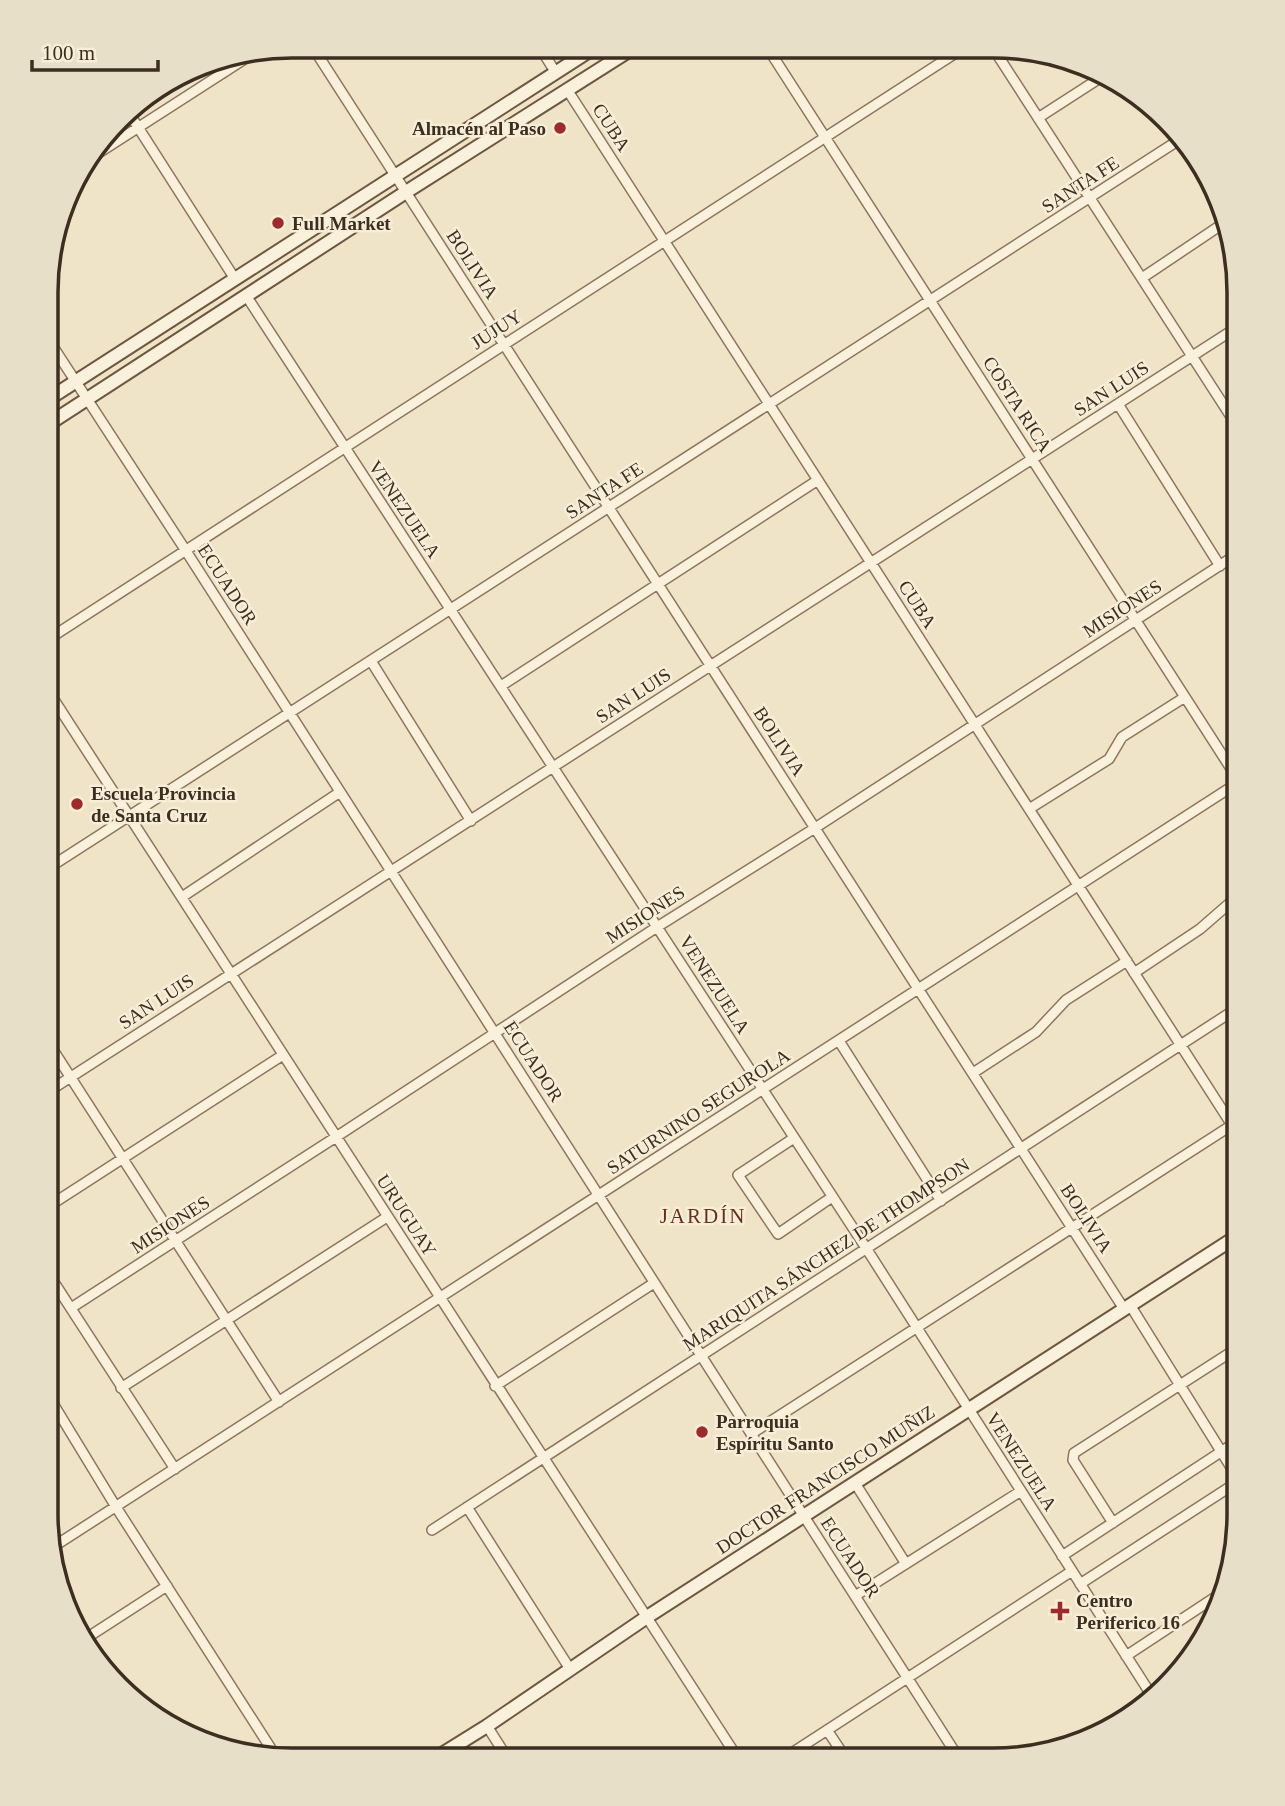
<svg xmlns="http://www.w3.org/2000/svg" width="1285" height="1806" viewBox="0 0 1285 1806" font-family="Georgia,serif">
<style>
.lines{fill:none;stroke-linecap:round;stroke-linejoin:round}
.minor-casing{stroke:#8d765c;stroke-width:12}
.secondary-casing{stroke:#6f573f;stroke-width:16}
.minor{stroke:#faf1dc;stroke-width:9}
.secondary{stroke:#faf1dc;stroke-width:12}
.poi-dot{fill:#9e2a2b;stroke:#f7eed8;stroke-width:2.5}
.labels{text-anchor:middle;stroke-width:5;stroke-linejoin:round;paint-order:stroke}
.street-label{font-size:19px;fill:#3d2e20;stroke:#f7eed8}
.poi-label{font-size:19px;font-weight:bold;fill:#3d2e20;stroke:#f7eed8;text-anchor:start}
.neighbourhood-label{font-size:21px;letter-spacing:2px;fill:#6b2e1e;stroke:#f7eed8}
.rim{fill:none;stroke:#3d2e20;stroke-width:3.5}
</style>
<rect width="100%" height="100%" fill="#f0e4c8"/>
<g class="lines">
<g class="minor-casing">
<path id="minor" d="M312,46L1124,1309
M539,46L556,73
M767,47L1239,781
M993,48L1239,429
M214,58L223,73
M568,91L1239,1136
M127,110L235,279
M1038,118L1100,78
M83,163L257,51
M1142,278L1224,223
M247,297L866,1248L1150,1693
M48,339L186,551L960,1760
M1118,404L1220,566
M47,640L965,47
M371,661L471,821
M501,686L818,480
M47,689L739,1760
M1029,809L1109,759L1122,737L1185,697
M47,869L1179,140
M182,897L340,792
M1134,973L1200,929L1239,895
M46,1039L279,1402
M839,1041L941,1201
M973,1073L1036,1032L1066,1000L1127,961
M46,1093L1239,326
M794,1138L738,1175L778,1234L832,1197
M46,1208L283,1055
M46,1270L175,1469
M1130,1305L1239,1480
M71,1308L336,1137L657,927L815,828L1239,553
M495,1386L654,1283
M121,1388L387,1217
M46,1392L116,1507L277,1758
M751,1434L1232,1125
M855,1483L906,1564
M467,1507L570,1669
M1113,1523L1073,1460L1074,1453L1239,1347
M432,1530L1239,1007
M53,1547L1239,782
M1062,1556L1239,1440
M1080,1584L1239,1481
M855,1596L1021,1491
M85,1639L167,1586
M1126,1656L1217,1596
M487,1726L508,1759
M827,1730L847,1760
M781,1760L1072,1571"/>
</g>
<g class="secondary-casing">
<path id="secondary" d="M47,400L597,46
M47,425L406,192L635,47
M434,1759L487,1726L647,1617L1239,1235"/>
</g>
<use href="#minor" class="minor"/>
<use href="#secondary" class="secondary"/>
</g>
<g class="poi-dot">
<circle cx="560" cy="128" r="7"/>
<circle cx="278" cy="223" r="7"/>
<circle cx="77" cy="804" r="7"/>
<circle cx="702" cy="1432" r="7"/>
<path d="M1056.5 1600.5h7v7h7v7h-7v7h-7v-7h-7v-7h7z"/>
</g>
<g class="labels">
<g class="street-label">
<text transform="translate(612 127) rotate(57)" y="7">CUBA</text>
<text transform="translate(1080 184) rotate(-33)" y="7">SANTA FE</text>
<text transform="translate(473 264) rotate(57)" y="7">BOLIVIA</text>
<text transform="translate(496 329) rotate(-33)" y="7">JUJUY</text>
<text transform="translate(1111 388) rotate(-33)" y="7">SAN LUIS</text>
<text transform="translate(1018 404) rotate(57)" y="7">COSTA RICA</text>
<text transform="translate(604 490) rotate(-33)" y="7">SANTA FE</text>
<text transform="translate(405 509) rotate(56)" y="7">VENEZUELA</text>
<text transform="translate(228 584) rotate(57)" y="7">ECUADOR</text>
<text transform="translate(918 604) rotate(57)" y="7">CUBA</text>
<text transform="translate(1122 608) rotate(-33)" y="7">MISIONES</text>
<text transform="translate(633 695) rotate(-33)" y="7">SAN LUIS</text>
<text transform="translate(780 741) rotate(57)" y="7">BOLIVIA</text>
<text transform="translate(645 914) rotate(-33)" y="7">MISIONES</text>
<text transform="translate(715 984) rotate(57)" y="7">VENEZUELA</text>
<text transform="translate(156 1001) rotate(-33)" y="7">SAN LUIS</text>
<text transform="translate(534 1061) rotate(57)" y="7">ECUADOR</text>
<text transform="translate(698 1111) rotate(-33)" y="7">SATURNINO SEGUROLA</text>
<text transform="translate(407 1215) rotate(57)" y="7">URUGUAY</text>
<text transform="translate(1087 1218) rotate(57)" y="7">BOLIVIA</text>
<text transform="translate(170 1224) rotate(-33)" y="7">MISIONES</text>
<text transform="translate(826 1254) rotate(-33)" y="7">MARIQUITA SÁNCHEZ DE THOMPSON</text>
<text transform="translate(1022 1461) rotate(57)" y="7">VENEZUELA</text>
<text transform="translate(825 1479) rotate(-33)" y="7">DOCTOR FRANCISCO MUÑIZ</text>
<text transform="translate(851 1557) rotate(57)" y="7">ECUADOR</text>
</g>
<g class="poi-label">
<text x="546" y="135" text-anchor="end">Almacén al Paso</text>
<text x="292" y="230">Full Market</text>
<text x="91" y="800">Escuela Provincia<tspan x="91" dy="22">de Santa Cruz</tspan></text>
<text x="716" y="1428">Parroquia<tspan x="716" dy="22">Espíritu Santo</tspan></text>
<text x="1076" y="1607">Centro<tspan x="1076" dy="22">Periferico 16</tspan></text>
</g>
<g class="neighbourhood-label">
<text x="703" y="1223">JARDÍN</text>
</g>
</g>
<path d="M0 0H1285V1806H0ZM292 58H993A234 234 0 0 1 1227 292V1514A234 234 0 0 1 993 1748H292A234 234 0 0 1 58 1514V292A234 234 0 0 1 292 58Z" fill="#e8dfc9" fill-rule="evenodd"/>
<path class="rim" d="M292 58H993A234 234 0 0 1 1227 292V1514A234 234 0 0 1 993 1748H292A234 234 0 0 1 58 1514V292A234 234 0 0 1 292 58Z"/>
<path d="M32 60v10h126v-10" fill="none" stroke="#3d2e20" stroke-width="3.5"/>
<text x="42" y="60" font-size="21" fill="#3d2e20" stroke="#f7eed8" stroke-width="5" paint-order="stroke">100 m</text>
</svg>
